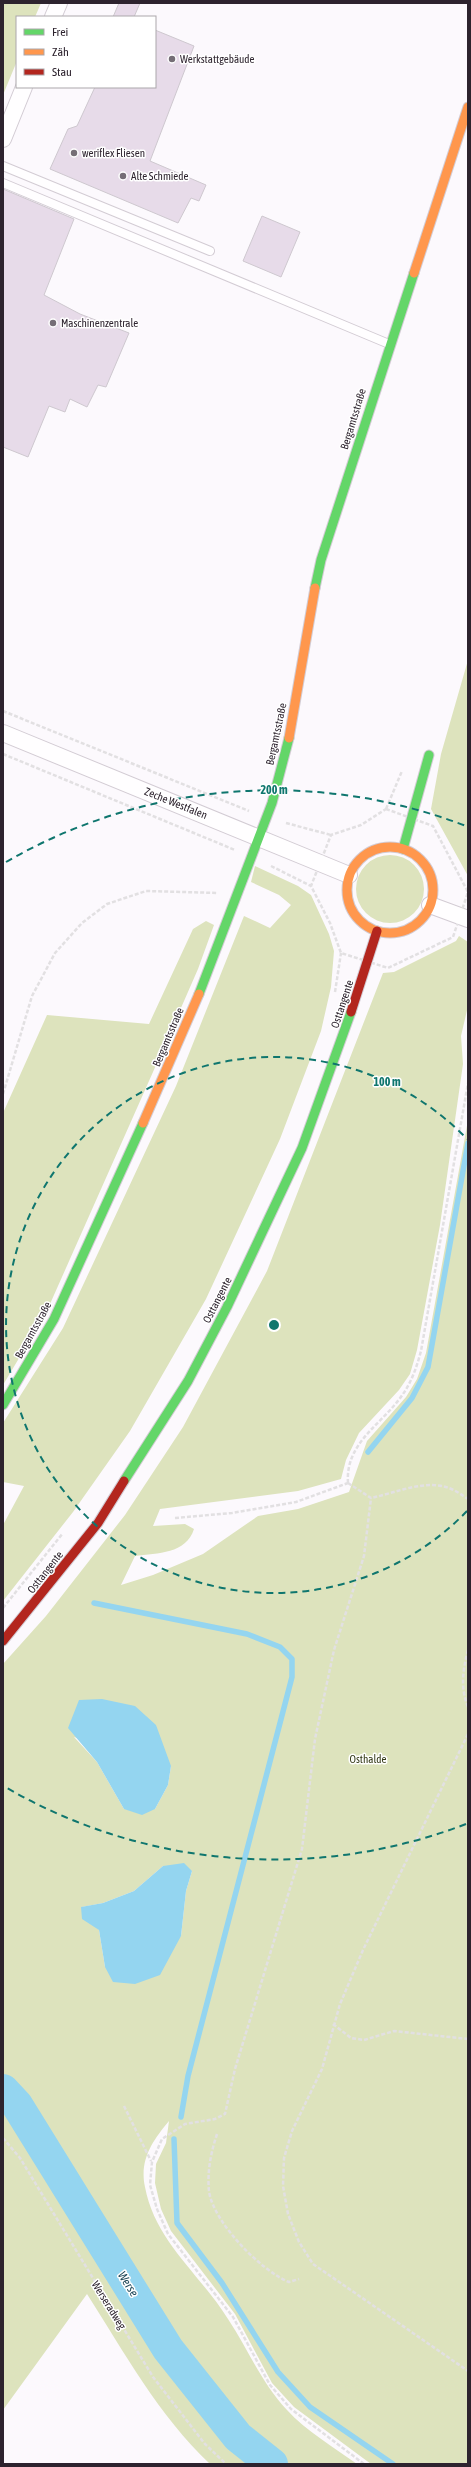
<svg xmlns="http://www.w3.org/2000/svg" width="471" height="2467" viewBox="0 0 471 2467" font-family="'Asap Condensed',sans-serif">
<style>
.green{fill:#dde3bd;fill-rule:evenodd}
.water{fill:#94d5f0}
.lines{fill:none;stroke-linecap:round;stroke-linejoin:round}
.stream{stroke:#94d5f0;stroke-width:5.5}
.river{stroke:#94d5f0;stroke-width:32}
.building{fill:#e7dbe9;stroke:#cec8cf}
.lane-casing{stroke:#d3ccd4;stroke-width:10}
.street-casing{stroke:#d3ccd4;stroke-width:18}
.fast-casing{stroke:#d3ccd4;stroke-width:11}
.slow-casing{stroke:#d3ccd4;stroke-width:11}
.jam-casing{stroke:#d3ccd4;stroke-width:11}
.path{stroke:#e2e0e2;stroke-width:2.5;stroke-dasharray:4 2;stroke-linecap:butt}
.lane{stroke:#fffeff;stroke-width:8}
.street{stroke:#fffeff;stroke-width:16}
.fast{stroke:#63d668;stroke-width:9}
.slow{stroke:#ff974d;stroke-width:9}
.jam{stroke:#b3261e;stroke-width:9}
.ring{fill:none;stroke:#0f766e;stroke-width:2;stroke-dasharray:7 5}
.poi-dot{fill:#756e76;stroke:#fff;stroke-width:1.5}
.labels{text-anchor:middle;stroke-width:3;stroke-linejoin:round;paint-order:stroke}
.poi-label{font-size:11px;fill:#2d232e;stroke:#fff;text-anchor:start}
.street-label{font-size:11px;fill:#2d232e;stroke:#fff}
.park-label{font-size:11px;fill:#313714;stroke:#fff}
.water-label{font-size:12px;font-style:italic;fill:#1f4859;stroke:#fff}
.centre{fill:#0f766e;stroke:#fff;stroke-width:2}
.ring-label{font-size:12px;text-anchor:middle;font-weight:bold;fill:#0f766e;stroke:#fff;stroke-width:3;stroke-linejoin:round;paint-order:stroke}
</style>
<rect width="100%" height="100%" fill="#fcf9fd"/>
<path class="green" d="M3,3H41L35,17H17V61L3,95Z
M468,660V876L431,809L441,754Z
M356 889a34 34 0 1 1 68 0a34 34 0 1 1-68 0Z
M255,866L298,886L311,895L329,934L334,951L331,987L321,1031L280,1139L206,1299L130,1431L73,1512L3,1601V1525L24,1486L3,1482V1423L63,1328L176,1086L244,916L270,928L291,905L279,895L251,882Z
M206,921L214,925L198,969L153,1072L46,1313L3,1385V1113L47,1015L149,1024L193,929Z
M459,936L468,942V1006L461,1036L463,1064L440,1225L417,1350L410,1374L399,1390L359,1433L346,1460L341,1479L298,1491L160,1509L153,1526L185,1524L194,1529C186,1554 158,1553 135,1556L121,1585L153,1575L203,1554L258,1516L298,1509L349,1492L367,1441L406,1397L417,1379L426,1353L468,1120V2464H371L294,2407L272,2383L235,2314L171,2231L161,2209L155,2183L156,2164L166,2143L169,2121C153,2140 139,2160 145,2187C155,2241 200,2274 228,2319C249,2351 261,2382 287,2410C305,2430 335,2448 357,2464H210C159,2416 124,2352 87,2294L3,2410V1664L46,1616L125,1515L183,1427L267,1271L383,973L394,972L456,941ZM74,1737L171,1766L168,1785L155,1809H124L97,1762ZM163,1866L192,1871L186,1891L181,1936L105,1967L99,1930L82,1907L103,1903L134,1891Z"/>
<path class="water" d="M102,1699L135,1706L156,1725L171,1766L168,1785L155,1809L142,1815L124,1809L97,1762L68,1728L79,1700Z
M184,1863L192,1871L186,1891L181,1936L160,1975L135,1984L113,1982L105,1967L99,1930L82,1919L81,1907L103,1903L134,1891L163,1866Z"/>
<g class="lines">
<path class="stream" d="M368,1452L412,1398L428,1367L468,1143
M94,1603L247,1634L280,1647L292,1659V1677L188,2076L181,2117
M174,2139L177,2223L222,2283L278,2372L310,2407L393,2464"/>
<path class="river" d="M3,2090L17,2105L168,2349L238,2437L272,2464"/>
</g>
<path class="building" d="M119,3H140L134,17H113Z
M155,30L194,46L150,161L206,185L199,201L191,198L178,223L50,169L68,129L77,126L95,87H155Z
M3,189L74,219L44,295L80,314L129,333L106,387L98,385L87,407L70,399L65,412L49,406L28,457L3,447Z
M262,216L300,232L281,277L243,261Z"/>
<g class="lines">
<g class="lane-casing">
<path id="lane" d="M3,166L210,251
M3,183L389,344"/>
</g>
<g class="street-casing">
<path id="street" d="M53,17L59,3
M3,139L24,87
M3,733L349,875
M430,905L468,919"/>
</g>
<g class="fast-casing">
<path id="fast" d="M315,588L321,560L414,273
M403,849L429,755
M199,994L272,803L289,738
M3,1405L54,1319L143,1123
M124,1481L188,1381L227,1307L302,1148L351,1012"/>
</g>
<g class="slow-casing">
<path id="slow" d="M414,273L468,107
M289,738L315,588
M347 890a43 43 0 1 1 86 0a43 43 0 1 1-86 0Z
M143,1123L199,994"/>
</g>
<g class="jam-casing">
<path id="jam" d="M351,1012L377,931
M3,1641L98,1523L124,1481"/>
</g>
<path class="path" d="M3,711L249,811
M3,754L235,850
M386,809L433,826L468,892L453,937L388,968L341,953L330,923L311,886L331,835L361,825Z
M386,809L402,771
M286,823L331,835
M271,866L311,886
M335,992L341,953
M3,1094L32,996L55,953L82,923L107,904L146,891L218,893
M348,1483C345,1442 383,1424 403,1394C412,1381 417,1366 421,1351L468,1083
M348,1483L371,1498C395,1493 425,1479 449,1488C455,1490 462,1495 468,1499
M175,1518L232,1513L296,1502L348,1483
M3,1608L63,1533
M468,1650C463,1669 460,1688 468,1707
M468,1734L363,1950L340,2004L322,2069L292,2131L284,2158L283,2186L288,2214L299,2242L313,2264L468,2371
M333,2024L351,2038L364,2040L394,2031L468,2039
M124,2106L151,2161
M217,2134C211,2152 207,2172 209,2191C213,2222 261,2271 289,2282L299,2279
M3,2138L20,2158L153,2377L205,2444L226,2464
M364,2464L291,2409L270,2385L233,2317L168,2234L157,2209L150,2185L152,2162L162,2139L185,2124L215,2119L225,2114L235,2069L302,1849L315,1739L334,1650L364,1556L371,1498"/>
<use href="#lane" class="lane"/>
<use href="#street" class="street"/>
<use href="#fast" class="fast"/>
<use href="#slow" class="slow"/>
<use href="#jam" class="jam"/>
</g>
<g class="ring">
<path d="M467 1511A268 268 0 1 1 467 1139"/>
<path d="M466 1824A535 535 0 0 1 7 1788M6 862A535 535 0 0 1 466 826"/>
</g>
<g class="poi-dot">
<circle cx="172" cy="59" r="4"/>
<circle cx="74" cy="153" r="4"/>
<circle cx="123" cy="176" r="4"/>
<circle cx="53" cy="323" r="4"/>
</g>
<g class="labels">
<g class="poi-label">
<text x="180" y="63">Werkstattgebäude</text>
<text x="82" y="157">weriflex Fliesen</text>
<text x="131" y="180">Alte Schmiede</text>
<text x="61" y="327">Maschinenzentrale</text>
</g>
<g class="street-label">
<text transform="translate(353 419) rotate(-73)" y="4">Bergamtsstraße</text>
<text transform="translate(276 734) rotate(-78)" y="4">Bergamtsstraße</text>
<text transform="translate(176 803) rotate(22)" y="4">Zeche Westfalen</text>
<text transform="translate(342 1004) rotate(-72)" y="4">Osttangente</text>
<text transform="translate(168 1037) rotate(-67)" y="4">Bergamtsstraße</text>
<text transform="translate(217 1300) rotate(-63)" y="4">Osttangente</text>
<text transform="translate(33 1330) rotate(-61)" y="4">Bergamtsstraße</text>
<text transform="translate(45 1572) rotate(-52)" y="4">Osttangente</text>
<text transform="translate(109 2305) rotate(58)" y="4">Werseradweg</text>
</g>
<g class="park-label">
<text x="368" y="1763">Osthalde</text>
</g>
<g class="water-label">
<text transform="translate(128 2284) rotate(58)" y="4">Werse</text>
</g>
</g>
<circle cx="274" cy="1325" r="6" class="centre"/>
<g class="ring-label">
<text x="274" y="794">200 m</text>
<text x="387" y="1086">100 m</text>
</g>
<rect width="471" height="2467" fill="none" stroke="#2d232e" stroke-width="8"/>
<rect x="16" y="16" width="140" height="72" fill="#ffffff" stroke="#aba7ab"/>
<rect x="24" y="29" width="20" height="6" fill="#63d668" stroke="#aba7ab"/>
<text x="52" y="36" font-size="12" fill="#2d232e">Frei</text>
<rect x="24" y="49" width="20" height="6" fill="#ff974d" stroke="#aba7ab"/>
<text x="52" y="56" font-size="12" fill="#2d232e">Zäh</text>
<rect x="24" y="69" width="20" height="6" fill="#b3261e" stroke="#aba7ab"/>
<text x="52" y="76" font-size="12" fill="#2d232e">Stau</text>
</svg>
